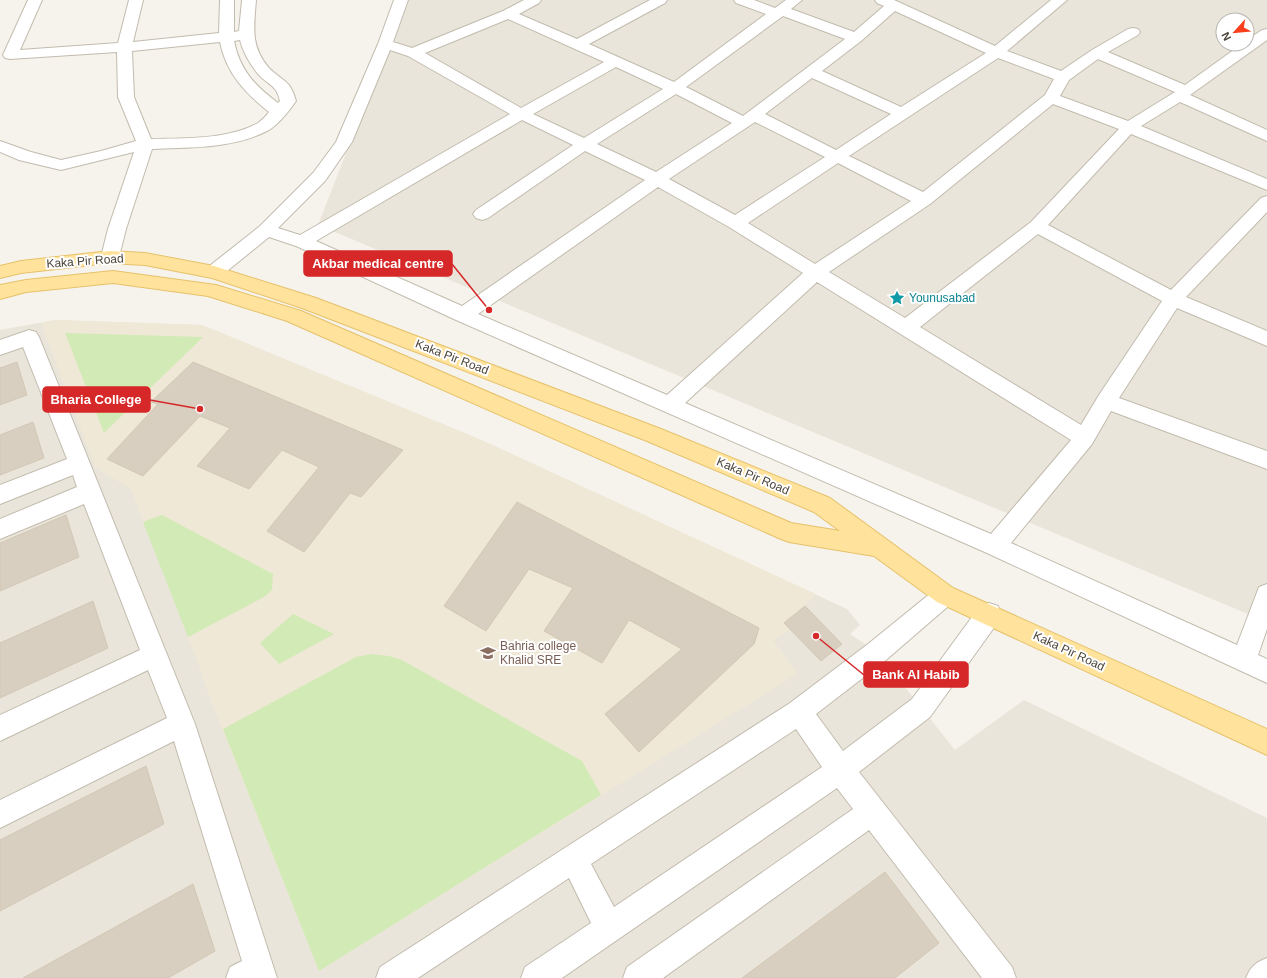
<svg xmlns="http://www.w3.org/2000/svg" width="1267" height="978" viewBox="0 0 1267 978" font-family="Helvetica,sans-serif">
<style>
.residential{fill:#eae5da;fill-rule:evenodd}
.education{fill:#efe8d6}
.green{fill:#d2eab5}
.building{fill:#d8cfc1;stroke:#d3c7b4}
.lines{fill:none;stroke-linecap:round;stroke-linejoin:round}
.minor-casing{stroke:#c2bbae;stroke-width:2}
.major-casing{stroke:#e6c16a;stroke-width:2}
.minor{fill:#fff;fill-rule:evenodd}
.major{fill:#ffe39c;fill-rule:evenodd}
.labels{text-anchor:middle;stroke-width:4;stroke-linejoin:round;paint-order:stroke}
.street-label{font-size:12px;fill:#4b4439;stroke:#fff}
.culture-label{font-size:12px;fill:#0d838f;stroke:#fff;text-anchor:start}
.education-label{font-size:12px;fill:#785e54;stroke:#fff;text-anchor:start}
.leader{fill:none;stroke:#d62828;stroke-width:1.5}
.callout-dot{fill:#d62828;stroke:#fff;stroke-width:1.5}
.callout{fill:#d62828;stroke:#d62828;stroke-width:1.5}
.callout-label{font-size:13px;text-anchor:middle;font-weight:bold;fill:#fff}
</style>
<rect width="100%" height="100%" fill="#f6f3ec"/>
<path class="residential" d="M406,0H1267V622L318,225ZM1223,20H1247V44H1223Z
M55,320L202,325L479,439L847,609L860,625L850,634L877,652L955,750L1024,700L1267,818V978H0V330Z"/>
<path class="education" d="M55,320L202,325L479,439L816,594L805,606L785,622L791,629L773,640L797,674L319,971L213,706L199,666L131,489L95,467L41,323Z"/>
<path class="green" d="M65,333L203,337L104,433Z
M162,515L273,574L272,590L264,597L188,637L143,522Z
M293,614L334,634L279,664L260,643Z
M372,654L389,656L402,660L582,761L601,795L319,971L223,729L356,657Z"/>
<path class="building" d="M17,362L27,395L0,405V368Z
M193,362L403,450L361,497L350,493L304,552L267,531L319,467L282,450L249,489L197,466L230,428L200,416L143,476L107,459L158,404L151,402Z
M33,422L44,458L0,475V435Z
M517,502L759,628L754,644L639,752L605,714L682,649L629,620L602,663L544,631L573,588L529,569L486,631L444,606Z
M66,515L79,557L0,591V543Z
M93,601L108,648L0,698V643Z
M805,606L842,644L821,661L784,623Z
M146,766L164,824L0,911V840Z
M885,872L939,943L895,978H742Z
M193,884L215,951L168,978H23Z"/>
<g class="lines">
<g class="minor-casing">
<path id="minor" d="M28,0H42L20,50L118,43L129,0H143L133,42L219,33L220,0H234V32L239,31L242,0H256C254,27 250,46 269,68C283,82 290,79 296,101C289,111 279,124 269,130C233,149 190,147 152,149L126,229L119,257L116,261L110,263L104,261L101,257L108,229L134,152L61,170L19,160L0,152V141L31,152L61,160L101,151L136,141L118,97L117,52L10,59L5,58L3,55ZM240,40C243,52 250,64 258,74C269,86 276,84 280,101L278,103C254,85 240,70 234,41ZM220,42C226,73 245,93 269,112C266,116 262,120 258,123C228,140 184,138 151,139L134,97L132,51Z
M394,0H408L393,42L412,48L503,11L524,0H541L539,3L519,14L577,39L650,0H667L665,3L589,44L674,82L766,14L736,3L734,0H754L775,8L786,0H802L791,9L854,32L884,6L877,3L875,0H894L995,46L1051,0H1067L1007,51L1061,71L1092,50L1128,29L1133,28L1138,29L1140,32L1138,35L1108,52L1185,85L1242,44H1247V40L1262,30L1267,29V40L1190,95L1267,130V141L1180,102L1141,126L1267,179V190L1131,134L1048,225L1171,290L1261,198L1267,196V212L1186,297L1267,331V346L1177,308L1119,398L1267,451V469L1111,411L1092,444L1011,543L1237,645L1259,587L1267,584V629L1258,655L1267,659V683L987,553L456,320L296,246L269,237L221,276L214,278L207,276L205,272L207,268L260,226L313,173L336,142L378,44ZM895,11L986,53L901,107L822,71L861,41ZM783,16L845,39L743,116L686,87ZM508,19L604,62L521,108L425,53ZM390,50L408,56L510,114L300,235L278,228L325,181L352,142ZM998,58L1054,79L1045,95L923,192L849,156ZM1098,59L1175,92L1128,121L1060,96L1069,80ZM616,67L663,89L584,138L533,114ZM812,78L891,114L836,150L765,114ZM676,94L732,123L656,172L597,144ZM1053,104L1119,129L1031,222L905,318L829,272L930,204ZM522,120L573,145L476,210L473,214L476,218L482,220L488,218L585,151L645,180L462,306L316,241ZM755,122L825,157L735,215L669,179ZM838,163L911,201L815,264L748,223ZM658,187L729,227L803,273L667,395L478,314ZM1038,234L1162,301L1099,395L1081,425L920,327ZM817,282L1071,440L991,534L685,403Z
M29,330L36,332L39,337L195,724L277,978H226L230,967L242,961L174,741L0,828V800L167,718L148,670L0,741V715L140,650L84,504L0,539V519L77,487L73,475L0,504V485L67,459L23,347L0,355V340Z
M945,585L953,588L957,595L953,602L886,660L816,714L843,751L912,699L980,606L989,603L998,606L1001,614L998,622L930,717L859,772L1012,967L1016,978H982L869,830L663,978H623L627,967L853,809L837,788L562,978H521L525,967L591,923L569,878L418,978H376L380,967L790,703L868,644L937,588ZM796,729L822,767L614,907L591,864Z
M1267,958V978H1246C1251,966 1255,963 1267,958Z"/>
</g>
<g class="major-casing">
<path id="major" d="M110,251L145,253L214,266L316,298L661,429L830,498L953,588L1267,729V755L937,602L874,556L789,542L781,539L287,321L208,296L113,283L26,292L0,299V285L26,280L113,271L216,285L301,311L791,523L840,531L814,512L647,441L302,308L212,278L145,265L110,263L21,273L0,278V266L21,261Z"/>
</g>
<use href="#minor" class="minor"/>
<use href="#major" class="major"/>
</g>
<defs>
<g id="sight-bare" transform="scale(1.2)"><path d="M0-6L1.8-2.2L6-1.7L2.9 1.2L3.7 5.4L0 3.3L-3.7 5.4L-2.9 1.2L-6-1.7L-1.8-2.2Z" fill="#0f9aa8" stroke="#fff" stroke-width="2.5" paint-order="stroke"/></g>
<g id="university-bare" transform="scale(1.2)"><path d="M0-5L7-2L0 1L-7-2ZM-4 1L0 2.5L4 1V4Q0 6-4 4Z" fill="#8d6e63" stroke="#fff" stroke-width="2.5" paint-order="stroke"/></g>
</defs>
<g fill-rule="evenodd">
<use href="#sight-bare" x="897" y="298"/>
<use href="#university-bare" x="488" y="653"/>
</g>
<g class="labels">
<g class="street-label">
<text transform="translate(85 261) rotate(-4)" y="4">Kaka Pir Road</text>
<text transform="translate(452 357) rotate(21)" y="4">Kaka Pir Road</text>
<text transform="translate(753 476) rotate(23)" y="4">Kaka Pir Road</text>
<text transform="translate(1069 651) rotate(25)" y="4">Kaka Pir Road</text>
</g>
<g class="culture-label">
<text x="909" y="302">Younusabad</text>
</g>
<g class="education-label">
<text x="500" y="650">Bahria college<tspan x="500" dy="14">Khalid SRE</tspan></text>
</g>
</g>
<path class="leader" d="M489 310L452 264M200 409L150 400M816 636L864 675"/>
<g class="callout-dot">
<circle cx="489" cy="310" r="4"/>
<circle cx="200" cy="409" r="4"/>
<circle cx="816" cy="636" r="4"/>
</g>
<g class="callout">
<rect x="304" y="251" width="148" height="25" rx="4"/>
<rect x="43" y="387" width="107" height="25" rx="4"/>
<rect x="864" y="662" width="104" height="25" rx="4"/>
</g>
<g class="callout-label">
<text x="378" y="268">Akbar medical centre</text>
<text x="96" y="404">Bharia College</text>
<text x="916" y="679">Bank Al Habib</text>
</g>
<g transform="translate(1235 32) rotate(243)"><circle r="19" fill="#ffffff" stroke="#b7b4b0"/>
<path d="M0-3L7 15L0 10L-7 15Z" fill="#fc3f1d"/>
<text y="-6" font-size="11" font-weight="bold" text-anchor="middle" fill="#4b4439">N</text>
</g>
</svg>
